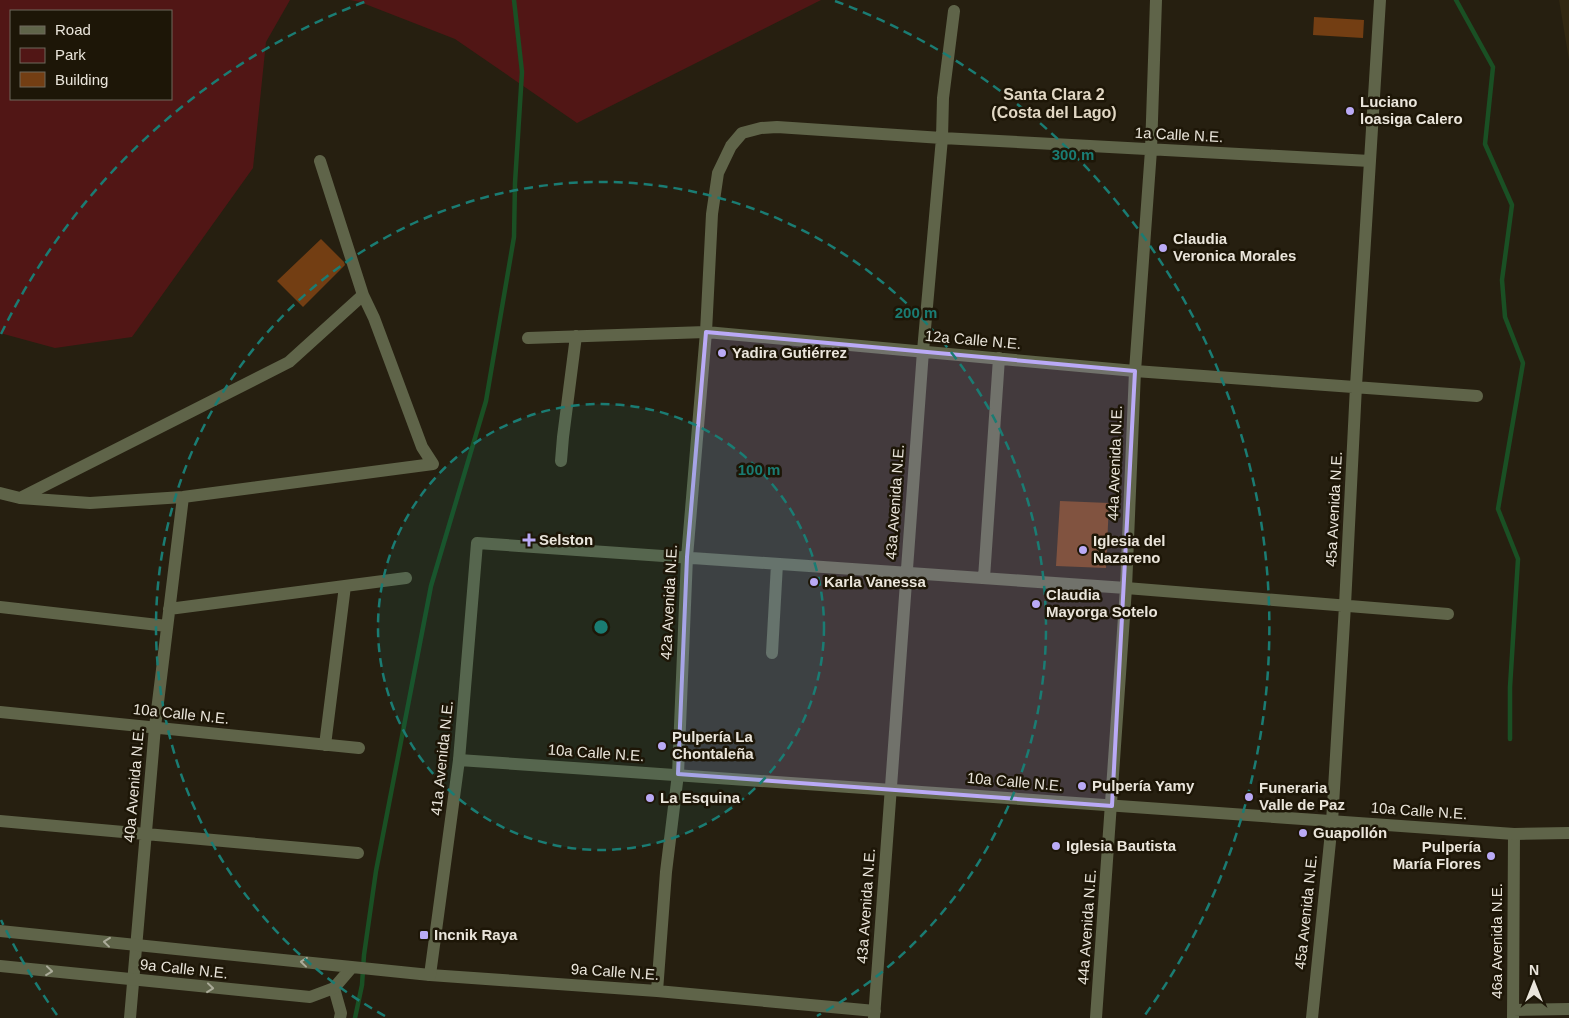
<svg xmlns="http://www.w3.org/2000/svg" width="1569" height="1018" viewBox="0 0 1569 1018" font-family="Arial,sans-serif">
<style>
.built{fill:#322812}
.green{fill:#511615;fill-rule:evenodd}
.lines{fill:none;stroke-linecap:round;stroke-linejoin:round}
.stream{stroke:#1a5024;stroke-width:4.5}
.building{fill:#733e13}
.minor{stroke:#5f6449;stroke-width:12}
.tertiary{stroke:#5f6449;stroke-width:12}
.oneway{stroke:#abab99}
.marked{fill:#baaaf6;fill-opacity:0.2;stroke:#baaaf6;stroke-width:4;stroke-linejoin:round}
.ring{fill:none;stroke:#1a7c73;stroke-width:2.5;stroke-dasharray:9 6}
.poi-dot{fill:#baaaf6;stroke:#1d1607;stroke-width:2}
.labels{text-anchor:middle;stroke-width:5;stroke-linejoin:round;paint-order:stroke}
.poi-label{font-size:15px;font-weight:bold;fill:#eae5db;stroke:#1d1607;text-anchor:start}
.street-label{font-size:15px;fill:#eae5db;stroke:#1d1607}
.neighbourhood-label{font-size:16px;font-weight:bold;fill:#e2d8c5;stroke:#1d1607}
.centre{fill:#1a7c73;stroke:#1d1607;stroke-width:2.5}
.ring-label{font-size:15px;text-anchor:middle;font-weight:bold;fill:#1a7c73;stroke:#1d1607;stroke-width:5;stroke-linejoin:round;paint-order:stroke}
</style>
<rect width="100%" height="100%" fill="#261f10"/>
<path class="built" d="M1559,0H1569V60Z"/>
<path class="green" d="M0,0H290L266,42L253,168L132,337L55,348L0,333ZM171,11V99H11V11Z
M350,0H821L577,123L455,39L360,2Z"/>
<g class="lines">
<path class="stream" d="M1456,0L1493,67L1485,144L1512,205L1502,280L1505,317L1523,363L1498,509L1518,559L1510,687V739
M355,1018L362,985L364,955L376,871L431,586L486,401L514,237L515,183L522,72L514,0"/>
</g>
<path class="building" d="M1314,17L1364,20L1363,38L1313,35Z
M321,239L344,262L345,265L303,307L277,281Z
M1060,501L1109,503L1106,568L1056,566Z"/>
<g class="lines">
<path class="minor" d="M528,338L706,332L1135,371L1477,396
M561,461L563,437L576,336
M0,493L20,498L90,503L183,497L433,464L422,447L374,318L363,295L320,161
M20,498L289,362L363,295
M984,578L999,358
M0,607L167,626
M169,609L406,578
M772,653L777,564
M0,712L359,748
M325,745L345,586
M459,760L477,543L1126,588L1448,614
M0,821L358,853
M430,975L657,991L875,1011
M334,988L341,1013L340,1018
M657,991L666,872L678,774L687,557L706,332L712,214L718,173L731,146L742,133L761,128L777,127L942,138L1370,161
M1513,1010L1569,1009
M130,1018L155,727L183,497
M874,1018L923,351L942,138L943,98L954,11
M1096,1018L1126,588L1135,371L1151,150L1156,0
M1312,1018L1332,822L1345,605L1356,386L1380,0
M1513,1018L1514,834"/>
<path class="tertiary" d="M0,931L430,975L459,760C811,783 1162,810 1514,834L1569,833
M0,966L310,997L334,988L352,967"/>
</g>
<defs><path id="oneway-chevron" d="M-2-3.5L2.5 0L-2 3.5" fill="none" stroke-width="1.6" stroke-linecap="round" stroke-linejoin="round" transform="scale(1.25)"/></defs>
<g class="oneway">
<use href="#oneway-chevron" transform="translate(107 942) rotate(-174)"/>
<use href="#oneway-chevron" transform="translate(304 962) rotate(-174)"/>
<use href="#oneway-chevron" transform="translate(49 971) rotate(6)"/>
<use href="#oneway-chevron" transform="translate(210 988) rotate(6)"/>
</g>
<path class="marked" d="M706,332L1135,371L1112,806L678,774L687,557Z"/>
<circle cx="601" cy="627" r="223" fill="#1a7c73" fill-opacity=".12"/>
<g class="ring">
<circle cx="601" cy="627" r="223"/>
<path d="M385 1016A445 445 0 1 1 817 1016"/>
<path d="M57 1015A668 668 0 0 1 1 920M1 334A668 668 0 0 1 367 1M835 1A668 668 0 0 1 1145 1015"/>
</g>
<g class="poi-dot">
<circle cx="1350" cy="111" r="5"/>
<circle cx="1163" cy="248" r="5"/>
<circle cx="722" cy="353" r="5"/>
<path d="M526.5 532.5h5v5h5v5h-5v5h-5v-5h-5v-5h5z"/>
<circle cx="1083" cy="550" r="5"/>
<circle cx="814" cy="582" r="5"/>
<circle cx="1036" cy="604" r="5"/>
<circle cx="662" cy="746" r="5"/>
<circle cx="1082" cy="786" r="5"/>
<circle cx="1249" cy="797" r="5"/>
<circle cx="650" cy="798" r="5"/>
<circle cx="1303" cy="833" r="5"/>
<circle cx="1056" cy="846" r="5"/>
<circle cx="1491" cy="856" r="5"/>
<rect x="419" y="930" width="10" height="10" rx="2.5"/>
</g>
<g class="labels">
<g class="poi-label">
<text x="1360" y="107">Luciano<tspan x="1360" dy="17">loasiga Calero</tspan></text>
<text x="1173" y="244">Claudia<tspan x="1173" dy="17">Veronica Morales</tspan></text>
<text x="732" y="358">Yadira Gutiérrez</text>
<text x="539" y="545">Selston</text>
<text x="1093" y="546">Iglesia del<tspan x="1093" dy="17">Nazareno</tspan></text>
<text x="824" y="587">Karla Vanessa</text>
<text x="1046" y="600">Claudia<tspan x="1046" dy="17">Mayorga Sotelo</tspan></text>
<text x="672" y="742">Pulpería La<tspan x="672" dy="17">Chontaleña</tspan></text>
<text x="1092" y="791">Pulpería Yamy</text>
<text x="1259" y="793">Funeraria<tspan x="1259" dy="17">Valle de Paz</tspan></text>
<text x="660" y="803">La Esquina</text>
<text x="1313" y="838">Guapollón</text>
<text x="1066" y="851">Iglesia Bautista</text>
<text x="1481" y="852" text-anchor="end">Pulpería<tspan x="1481" dy="17">María Flores</tspan></text>
<text x="434" y="940">Incnik Raya</text>
</g>
<g class="street-label">
<text transform="translate(1179 135) rotate(3)" y="5">1a Calle N.E.</text>
<text transform="translate(973 340) rotate(5)" y="5">12a Calle N.E.</text>
<text transform="translate(1115 463) rotate(-88)" y="5">44a Avenida N.E.</text>
<text transform="translate(895 502) rotate(-86)" y="5">43a Avenida N.E.</text>
<text transform="translate(1334 509) rotate(-87)" y="5">45a Avenida N.E.</text>
<text transform="translate(669 602) rotate(-87)" y="5">42a Avenida N.E.</text>
<text transform="translate(181 714) rotate(6)" y="5">10a Calle N.E.</text>
<text transform="translate(596 753) rotate(4)" y="5">10a Calle N.E.</text>
<text transform="translate(442 758) rotate(-84)" y="5">41a Avenida N.E.</text>
<text transform="translate(1015 782) rotate(5)" y="5">10a Calle N.E.</text>
<text transform="translate(134 785) rotate(-85)" y="5">40a Avenida N.E.</text>
<text transform="translate(1419 811) rotate(4)" y="5">10a Calle N.E.</text>
<text transform="translate(866 906) rotate(-86)" y="5">43a Avenida N.E.</text>
<text transform="translate(1306 912) rotate(-84)" y="5">45a Avenida N.E.</text>
<text transform="translate(1087 927) rotate(-86)" y="5">44a Avenida N.E.</text>
<text transform="translate(1497 941) rotate(-90)" y="5">46a Avenida N.E.</text>
<text transform="translate(184 969) rotate(6)" y="5">9a Calle N.E.</text>
<text transform="translate(615 972) rotate(4)" y="5">9a Calle N.E.</text>
</g>
<g class="neighbourhood-label">
<text x="1054" y="100">Santa Clara 2<tspan x="1054" dy="18">(Costa del Lago)</tspan></text>
</g>
</g>
<circle cx="601" cy="627" r="8" class="centre"/>
<g class="ring-label">
<text x="1073" y="160">300 m</text>
<text x="916" y="318">200 m</text>
<text x="759" y="475">100 m</text>
</g>
<rect x="10" y="10" width="162" height="90" fill="#1d1607" stroke="#6f695c"/>
<rect x="20" y="26" width="25" height="8" fill="#5f6449" stroke="#6f695c"/>
<text x="55" y="35" font-size="15" fill="#eae5db">Road</text>
<rect x="20" y="48" width="25" height="15" fill="#511615" stroke="#6f695c"/>
<text x="55" y="60" font-size="15" fill="#eae5db">Park</text>
<rect x="20" y="72" width="25" height="15" fill="#733e13" stroke="#6f695c"/>
<text x="55" y="85" font-size="15" fill="#eae5db">Building</text>
<g transform="translate(1534 983)" stroke="#1d1607" stroke-width="4" paint-order="stroke">
<path d="M0-4L9 19L0 12L-9 19Z" fill="#eae5db"/>
<text y="-8" font-size="14" font-weight="bold" text-anchor="middle" fill="#eae5db">N</text>
</g>
</svg>
